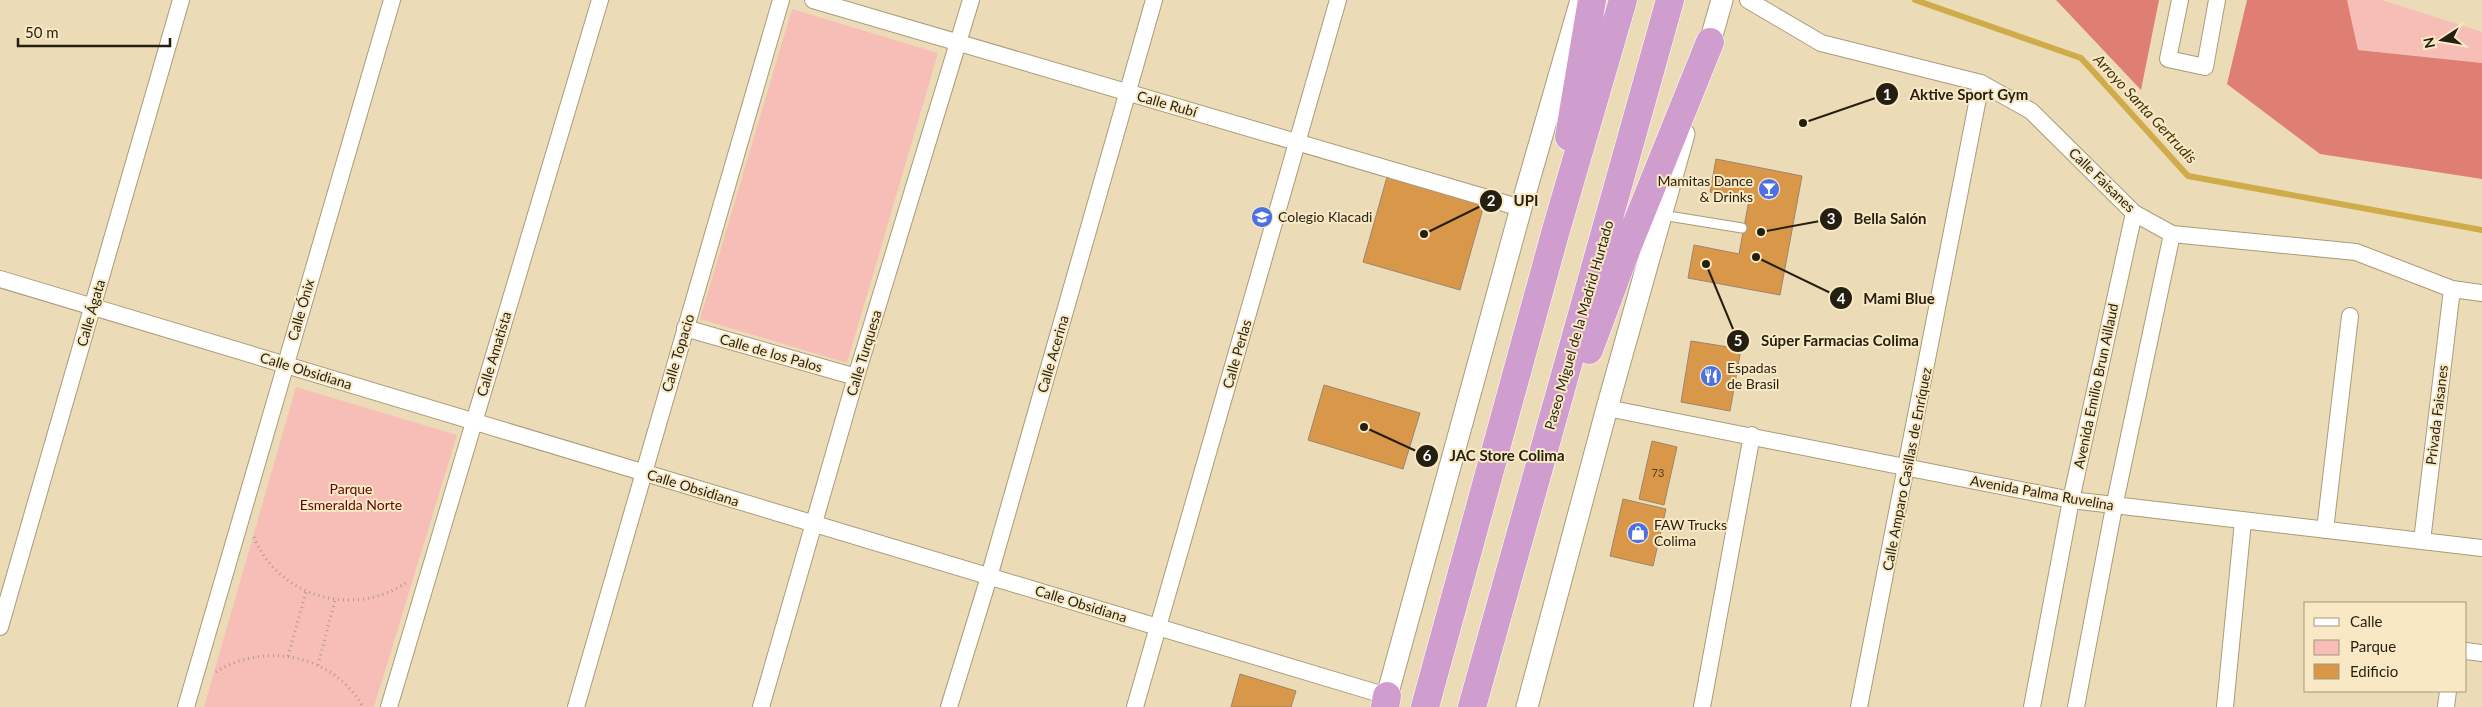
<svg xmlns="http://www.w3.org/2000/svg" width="2482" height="707" viewBox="0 0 2482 707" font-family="Lato,sans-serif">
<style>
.green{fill:#f6beb6}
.forest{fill:#df7e72}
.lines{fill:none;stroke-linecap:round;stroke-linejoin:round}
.stream{stroke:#d0ab4a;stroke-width:6}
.building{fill:#d9974a;stroke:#9f8469}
.service-casing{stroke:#aa9b79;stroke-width:11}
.minor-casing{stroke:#aa9b79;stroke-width:18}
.tertiary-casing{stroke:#aa9b79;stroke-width:23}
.trunk-casing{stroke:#fff;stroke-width:29}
.path{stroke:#ab9f81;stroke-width:3;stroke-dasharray:1 4;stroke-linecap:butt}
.service{stroke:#fff;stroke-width:9}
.minor{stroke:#fff;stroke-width:16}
.tertiary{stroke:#fff;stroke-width:21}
.trunk{stroke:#d09ece;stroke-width:28}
.labels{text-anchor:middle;stroke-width:4;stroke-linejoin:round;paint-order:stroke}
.number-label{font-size:11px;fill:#523d1f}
.street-label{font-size:14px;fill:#251f11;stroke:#f8e9c4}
.poi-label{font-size:14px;fill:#251f11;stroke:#f8e9c4;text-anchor:start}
.park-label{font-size:14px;fill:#600506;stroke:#f8e9c4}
.water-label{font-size:15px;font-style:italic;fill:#43340a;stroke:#f8e9c4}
.leader{fill:none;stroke:#251f11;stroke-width:2}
.callout-dot{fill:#251f11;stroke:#f8e9c4;stroke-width:2}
.mark-label{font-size:15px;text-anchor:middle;font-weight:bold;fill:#fff}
.callout-label{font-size:15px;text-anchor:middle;font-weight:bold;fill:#251f11;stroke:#f8e9c4;stroke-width:4;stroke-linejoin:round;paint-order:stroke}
</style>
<rect width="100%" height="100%" fill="#ebdcb7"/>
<path class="green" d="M2347,0H2382L2482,32V63L2358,50Z
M792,9L938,53L847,363L700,319Z
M296,387L457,435L374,707H204Z"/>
<path class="forest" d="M2056,0H2159L2141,90Z
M2247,0H2347L2358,50L2482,63V179L2320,154L2227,84Z"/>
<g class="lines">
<path class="stream" d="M1915,0L2081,58L2188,176L2482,230"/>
</g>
<path class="building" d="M1716,159L1802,176L1780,295L1688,278L1694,245L1739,254L1749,200L1710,192Z
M1387,177L1484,205L1460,290L1363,262Z
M1691,341L1741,349L1730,411L1681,402Z
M1324,385L1420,413L1403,469L1308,440Z
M1652,441L1677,447L1664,505L1639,499Z
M1623,499L1666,509L1653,566L1610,556Z
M1240,674L1296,691L1291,707H1231Z"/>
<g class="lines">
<g class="service-casing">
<path id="service" d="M1662,215L1742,228"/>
</g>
<g class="minor-casing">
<path id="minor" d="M813,0L1521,208
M1748,0L1821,43L1981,83L2031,111L2134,213L2172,234L2356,252L2452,289L2482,293
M2180,0L2168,59L2205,67L2217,0
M0,279L1387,696
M685,328L856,377
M1607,408L2071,500L2482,548
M2325,530L2350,316
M2422,541L2452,289
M0,627L181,0
M2466,651L2482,653
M186,707L392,0
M389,707L600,0
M576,707L781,0
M761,707L856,377L971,0
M949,707L989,577L1154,0
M1135,707L1338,0
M1702,707L1752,435
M1859,707L1981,83
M2032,707L2071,500L2134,213
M2076,707L2114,507L2172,234
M2225,707L2243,521
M2446,707L2448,691"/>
</g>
<g class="tertiary-casing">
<path id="tertiary" d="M1706,56L1722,0
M1384,707L1521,208L1581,0
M1527,707L1607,408L1684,134"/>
</g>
<g class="trunk-casing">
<path id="trunk" d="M1569,137L1592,0
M1589,350L1628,245L1710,42
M1385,707L1387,696
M1425,707L1556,230L1623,0
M1472,707L1670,0"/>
</g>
<path class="path" d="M254,537C278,597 354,619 407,582
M288,656L306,592
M318,665L335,600
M216,672C264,641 334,655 363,707"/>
<use href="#service" class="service"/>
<use href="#minor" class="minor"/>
<use href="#tertiary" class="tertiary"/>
<use href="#trunk" class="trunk"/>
</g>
<defs>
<g id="bar-disc" transform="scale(1.125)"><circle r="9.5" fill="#4d70e3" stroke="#f8e9c4"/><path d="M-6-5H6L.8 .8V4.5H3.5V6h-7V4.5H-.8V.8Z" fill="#fff"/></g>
<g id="school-disc" transform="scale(1.125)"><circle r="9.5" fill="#4d70e3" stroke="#f8e9c4"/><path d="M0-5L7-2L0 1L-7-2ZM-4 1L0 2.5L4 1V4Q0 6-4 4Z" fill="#fff"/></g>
<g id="restaurant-disc" transform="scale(1.125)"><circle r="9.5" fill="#4d70e3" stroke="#f8e9c4"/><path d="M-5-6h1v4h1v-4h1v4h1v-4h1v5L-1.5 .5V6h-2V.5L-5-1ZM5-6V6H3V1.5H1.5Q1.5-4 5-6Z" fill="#fff"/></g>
<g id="shop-disc" transform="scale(1.125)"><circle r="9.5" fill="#4d70e3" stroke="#f8e9c4"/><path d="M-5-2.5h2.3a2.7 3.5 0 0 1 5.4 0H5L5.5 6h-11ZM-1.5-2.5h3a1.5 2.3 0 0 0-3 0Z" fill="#fff"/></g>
</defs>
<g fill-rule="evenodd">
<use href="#bar-disc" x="1769" y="189"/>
<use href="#school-disc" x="1262" y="217"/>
<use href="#restaurant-disc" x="1711" y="376"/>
<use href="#shop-disc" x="1638" y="533"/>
</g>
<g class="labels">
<g class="number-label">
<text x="1658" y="477">73</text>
</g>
<g class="street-label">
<text transform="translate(1167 104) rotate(16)" y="5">Calle Rubí</text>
<text transform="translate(2102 180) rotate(44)" y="5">Calle Faisanes</text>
<text transform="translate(301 310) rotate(-74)" y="5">Calle Ónix</text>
<text transform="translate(91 313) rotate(-74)" y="5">Calle Ágata</text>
<text transform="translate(1579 325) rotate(-74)" y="5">Paseo Miguel de la Madrid Hurtado</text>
<text transform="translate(678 353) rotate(-73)" y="5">Calle Topacio</text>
<text transform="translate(771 353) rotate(16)" y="5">Calle de los Palos</text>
<text transform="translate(864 353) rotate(-73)" y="5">Calle Turquesa</text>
<text transform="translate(494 354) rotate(-73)" y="5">Calle Amatista</text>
<text transform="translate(1053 354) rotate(-74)" y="5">Calle Acerina</text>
<text transform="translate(1237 354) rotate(-74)" y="5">Calle Perlas</text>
<text transform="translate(306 371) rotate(17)" y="5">Calle Obsidiana</text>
<text transform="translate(2096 386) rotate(-78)" y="5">Avenida Emilio Brun Aillaud</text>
<text transform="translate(2437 415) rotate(-83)" y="5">Privada Faisanes</text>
<text transform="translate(1907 469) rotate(-79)" y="5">Calle Amparo Casillas de Enríquez</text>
<text transform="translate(693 488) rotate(17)" y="5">Calle Obsidiana</text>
<text transform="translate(2042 493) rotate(10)" y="5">Avenida Palma Ruvelina</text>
<text transform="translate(1081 604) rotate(17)" y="5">Calle Obsidiana</text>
</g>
<g class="poi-label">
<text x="1753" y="186" text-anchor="end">Mamitas Dance<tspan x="1753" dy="16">&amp; Drinks</tspan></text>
<text x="1278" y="222">Colegio Klacadi</text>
<text x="1727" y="373">Espadas<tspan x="1727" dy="16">de Brasil</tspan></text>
<text x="1654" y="530">FAW Trucks<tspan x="1654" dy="16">Colima</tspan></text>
</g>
<g class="park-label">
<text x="351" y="494">Parque<tspan x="351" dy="16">Esmeralda Norte</tspan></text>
</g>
<g class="water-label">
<text transform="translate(2145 109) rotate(47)" y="5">Arroyo Santa Gertrudis</text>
</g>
</g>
<path class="leader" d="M1803 123L1887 94M1424 234L1491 201M1761 232L1831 219M1756 257L1841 298M1706 264L1738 341M1364 427L1427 456"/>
<g class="callout-dot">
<circle cx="1803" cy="123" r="5"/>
<circle cx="1424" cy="234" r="5"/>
<circle cx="1761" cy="232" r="5"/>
<circle cx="1756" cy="257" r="5"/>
<circle cx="1706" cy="264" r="5"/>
<circle cx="1364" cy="427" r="5"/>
<circle cx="1887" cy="94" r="12"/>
<circle cx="1491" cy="201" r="12"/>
<circle cx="1831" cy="219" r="12"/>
<circle cx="1841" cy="298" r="12"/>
<circle cx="1738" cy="341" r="12"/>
<circle cx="1427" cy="456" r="12"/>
</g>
<g class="mark-label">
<text x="1887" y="100">1</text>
<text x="1491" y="206">2</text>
<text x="1831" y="224">3</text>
<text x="1841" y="304">4</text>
<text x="1738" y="346">5</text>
<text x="1427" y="461">6</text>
</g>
<g class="callout-label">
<text x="1969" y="100">Aktive Sport Gym</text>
<text x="1526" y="206">UPI</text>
<text x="1890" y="224">Bella Salón</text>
<text x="1899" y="304">Mami Blue</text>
<text x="1840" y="346">Súper Farmacias Colima</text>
<text x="1507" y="461">JAC Store Colima</text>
</g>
<rect x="2304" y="602" width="162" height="90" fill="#f8e9c4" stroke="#a4987c"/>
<rect x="2314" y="618" width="25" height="8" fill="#ffffff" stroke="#a4987c"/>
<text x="2350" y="627" font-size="15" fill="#251f11">Calle</text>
<rect x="2314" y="640" width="25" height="15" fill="#f6beb6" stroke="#a4987c"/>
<text x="2350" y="652" font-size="15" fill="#251f11">Parque</text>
<rect x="2314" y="664" width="25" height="15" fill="#d9974a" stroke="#a4987c"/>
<text x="2350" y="677" font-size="15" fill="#251f11">Edificio</text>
<g transform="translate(2442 40) rotate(258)" stroke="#f8e9c4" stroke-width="4" paint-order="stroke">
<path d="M0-4L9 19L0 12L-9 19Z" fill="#251f11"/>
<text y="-8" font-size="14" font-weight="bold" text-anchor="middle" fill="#251f11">N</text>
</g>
<path d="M18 38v8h152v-8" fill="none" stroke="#251f11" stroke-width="2.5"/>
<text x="25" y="38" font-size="15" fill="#251f11" stroke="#f8e9c4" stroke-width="4" paint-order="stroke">50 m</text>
</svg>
